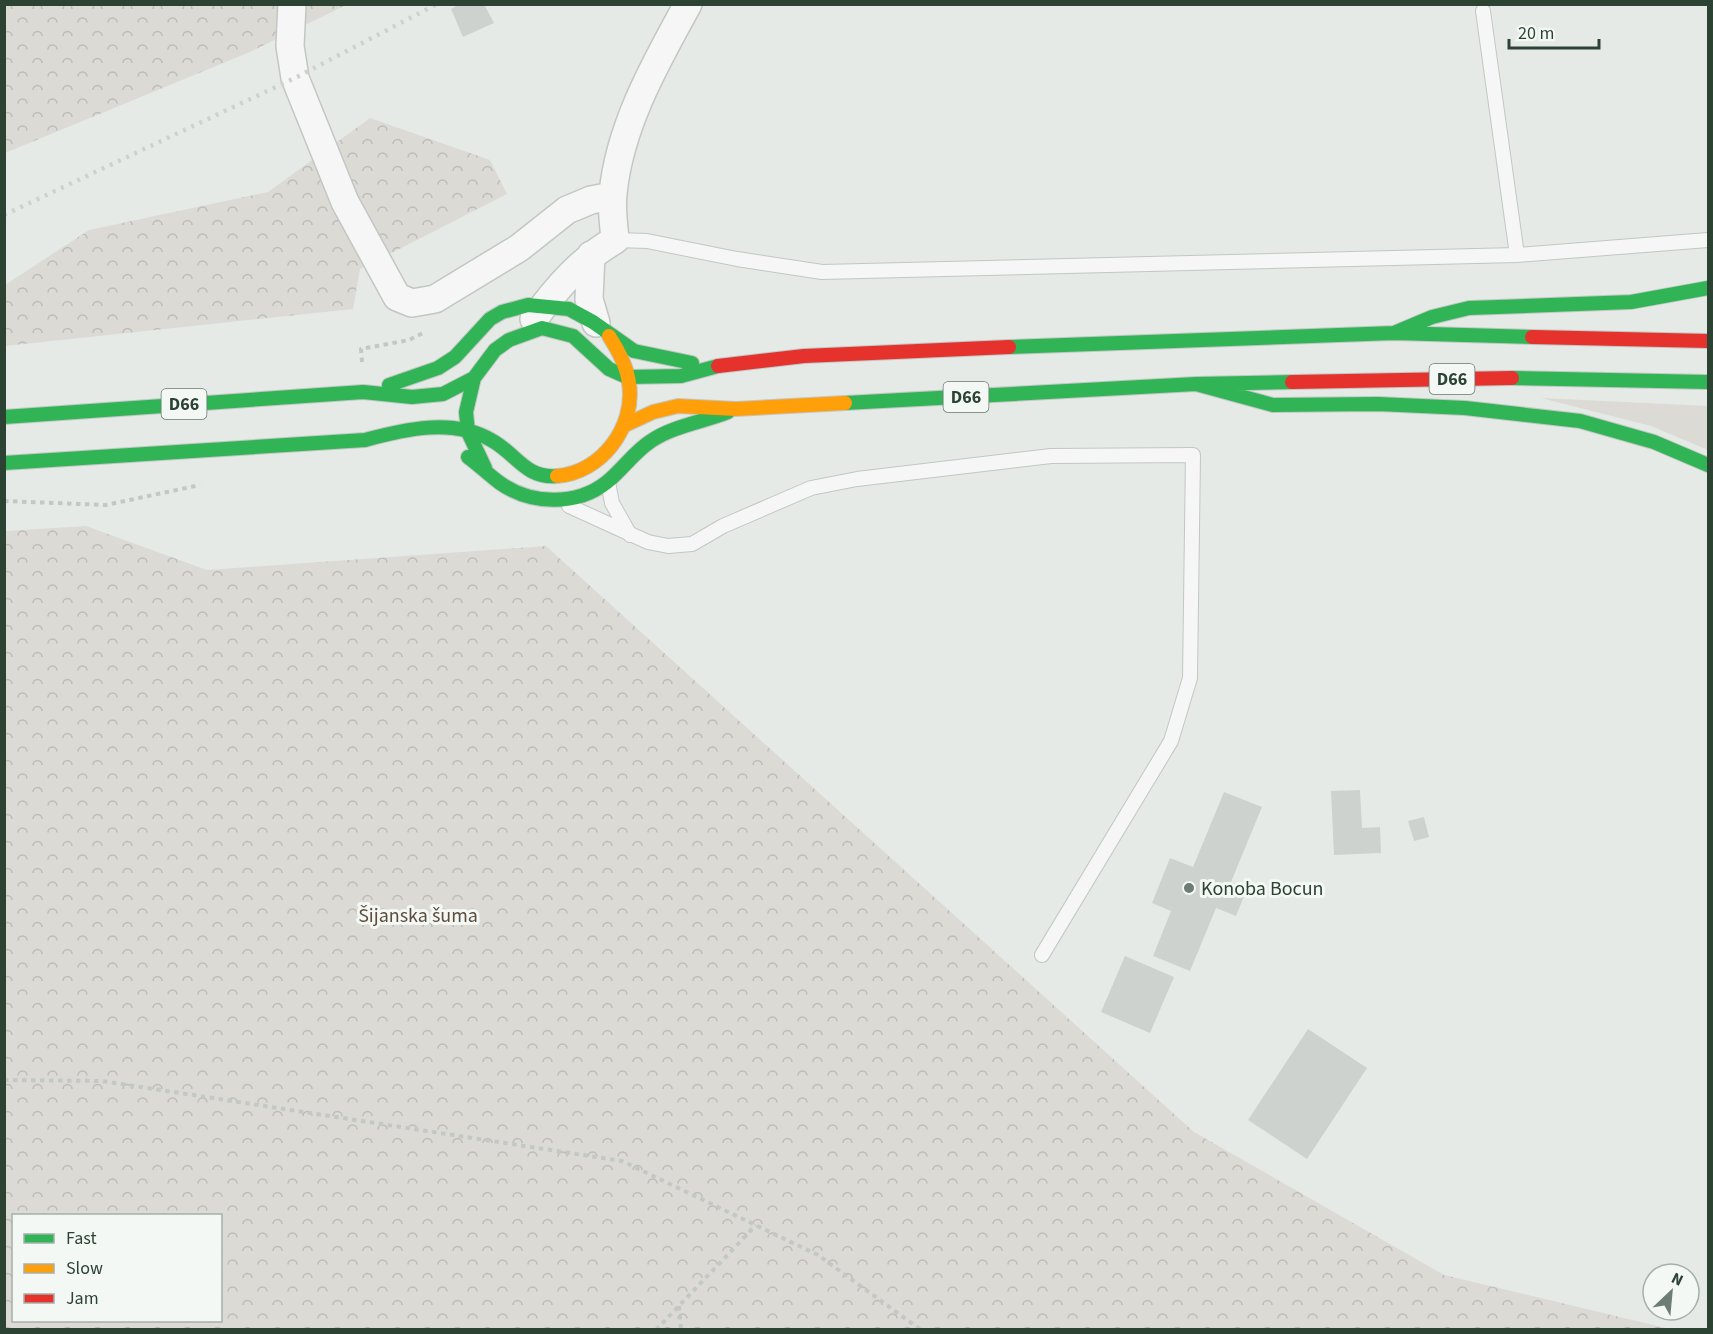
<svg xmlns="http://www.w3.org/2000/svg" width="1713" height="1334" viewBox="0 0 1713 1334" font-family="'Source Sans 3',sans-serif">
<style>
.grass{fill:#dcdad5}
.forest{fill:url(#forest-crowns);fill-rule:evenodd}
.building{fill:#cdd2cf}
.lines{fill:none;stroke-linecap:round;stroke-linejoin:round}
.lane-casing{stroke:#c2c7c4;stroke-width:16}
.street-casing{stroke:#c2c7c4;stroke-width:30}
.fast-casing{stroke:#c2c7c4;stroke-width:16}
.slow-casing{stroke:#c2c7c4;stroke-width:16}
.jam-casing{stroke:#c2c7c4;stroke-width:16}
.path{stroke:#c4c8c5;stroke-width:4;stroke-dasharray:4.5 4.5;stroke-linecap:butt}
.lane{stroke:#f5f6f5;stroke-width:14}
.street{stroke:#f5f6f5;stroke-width:27}
.fast{stroke:#30b455;stroke-width:14}
.slow{stroke:#ff9f0a;stroke-width:14}
.jam{stroke:#e5322d;stroke-width:14}
.rail{stroke:#ced2cf;stroke-width:4.5;stroke-dasharray:3 6;stroke-linecap:butt}
.poi-dot{fill:#6d7d73;stroke:#f4f8f5;stroke-width:2}
.labels{text-anchor:middle;stroke-width:6;stroke-linejoin:round;paint-order:stroke}
.shield{fill:#f4f8f5;stroke:#68796e;stroke-width:1.5}
.shield-label{font-size:18px;font-weight:bold;fill:#2c4334}
.poi-label{font-size:20px;fill:#2c4334;stroke:#f4f8f5;text-anchor:start}
.park-label{font-size:20px;fill:#5e4c3b;stroke:#f4f8f5}
</style>
<defs>
<pattern id="forest-crowns" width="20" height="18" patternUnits="userSpaceOnUse" patternTransform="scale(1.5)"><rect width="20" height="18" fill="#dcdad5"/><path d="M2 6a3 3 0 1 1 6 0M12 15a3 3 0 1 1 6 0" fill="none" stroke="#bdbcb7"/></pattern>
</defs>
<rect width="100%" height="100%" fill="#e5eae7"/>
<path class="grass" d="M1541,398L1708,406V450L1651,426Z"/>
<path class="forest" d="M5,5H346L250,52L5,153Z
M370,118L490,160L507,194L360,269L353,309L5,346V285L89,230L268,192Z
M86,526L207,570L546,546L1194,1132L1444,1275L1670,1329H5V531ZM14,1216H220V1320H14Z"/>
<path class="building" d="M460,4H484L494,23L463,37L451,9Z
M1360,790L1362,828L1380,827L1381,853L1334,855L1331,791Z
M1224,792L1262,807L1231,882L1247,889L1236,916L1216,908L1190,971L1153,956L1171,911L1152,903L1170,858L1193,867Z
M1424,817L1429,837L1414,841L1408,821Z
M1125,956L1174,977L1150,1033L1101,1012Z
M1308,1029L1367,1068L1307,1159L1248,1120Z"/>
<g class="lines">
<g class="lane-casing">
<path id="lane" d="M1483,11L1517,255
M615,240L647,241L737,259L822,272L1517,255L1708,240
M608,482L612,503L630,535
M569,506L648,542L668,546L692,544L723,526L811,488L857,479L1051,456L1193,455L1190,678L1171,741L1042,955"/>
</g>
<g class="street-casing">
<path id="street" d="M292,4L290,46L295,78L345,202L397,297L412,303L435,299L519,248L567,210L591,200L612,196
M591,255L589,299L596,323
M534,319C557,287 581,260 615,240C614,225 611,209 613,194C619,127 656,62 688,4"/>
</g>
<g class="fast-casing">
<path id="fast" d="M1394,333L1432,317L1469,308L1631,302L1708,288
M1009,347L1394,333L1532,337
M1512,378L1708,382
M1196,384L1273,405L1378,404L1465,408L1580,421L1654,442L1708,465
M389,385L438,368L455,357L490,319L502,312L528,305L569,309L593,322L634,351L692,363
M845,403L1196,384L1292,382
M4,417L363,392L412,397L443,394L474,378
M468,457C479,465 489,475 500,483C531,505 577,506 607,482C623,469 634,452 651,441C673,426 703,422 728,412
M4,463L365,440C405,429 453,418 491,440C516,453 525,479 557,476
M485,468L468,432L466,412L474,378L495,350L509,340L542,328L573,336L609,369L627,377L681,376L718,366"/>
</g>
<g class="slow-casing">
<path id="slow" d="M623,426L653,412L678,406L736,409L845,403
M557,476C601,473 636,427 629,383C627,366 618,350 609,336"/>
</g>
<g class="jam-casing">
<path id="jam" d="M1532,337L1708,341
M718,366L804,356L1009,347
M1292,382L1512,378"/>
</g>
<path class="path" d="M362,362L361,349L409,340L425,332
M4,501L106,505L200,485
M4,1080L102,1081L622,1161L818,1255L921,1330
M679,1306L681,1330
M656,1330L756,1225"/>
<use href="#lane" class="lane"/>
<use href="#street" class="street"/>
<use href="#fast" class="fast"/>
<use href="#slow" class="slow"/>
<use href="#jam" class="jam"/>
<path class="rail" d="M4,215L295,78L437,4"/>
</g>
<circle class="poi-dot" cx="1189" cy="888" r="6"/>
<g class="labels">
<g class="shield">
<rect x="1429.5" y="364" width="45" height="30" rx="4.5"/>
<rect x="943.5" y="382" width="45" height="30" rx="4.5"/>
<rect x="161.5" y="389" width="45" height="30" rx="4.5"/>
</g>
<g class="shield-label">
<text x="1452" y="385">D66</text>
<text x="966" y="403">D66</text>
<text x="184" y="410">D66</text>
</g>
<g class="poi-label">
<text x="1201" y="895">Konoba Bocun</text>
</g>
<g class="park-label">
<text x="418" y="922">Šijanska šuma</text>
</g>
</g>
<rect width="1713" height="1334" fill="none" stroke="#2c4334" stroke-width="12"/>
<rect x="12" y="1214" width="210" height="108" fill="#f4f8f5" stroke="#a4b0a8" stroke-width="1.5"/>
<rect x="24" y="1234" width="30" height="9" fill="#30b455" stroke="#a4b0a8" stroke-width="1.5"/>
<text x="66" y="1244" font-size="18" fill="#2c4334">Fast</text>
<rect x="24" y="1264" width="30" height="9" fill="#ff9f0a" stroke="#a4b0a8" stroke-width="1.5"/>
<text x="66" y="1274" font-size="18" fill="#2c4334">Slow</text>
<rect x="24" y="1294" width="30" height="9" fill="#e5322d" stroke="#a4b0a8" stroke-width="1.5"/>
<text x="66" y="1304" font-size="18" fill="#2c4334">Jam</text>
<g transform="translate(1671 1292) rotate(26)"><circle r="28" fill="#f4f8f5" stroke="#a4b0a8" stroke-width="1.5"/>
<path d="M0-4.5L10 22L0 15L-10 22Z" fill="#6d7d73"/>
<text y="-9" font-size="16" font-weight="bold" text-anchor="middle" fill="#2c4334">N</text>
</g>
<path d="M1509 39v9h90v-9" fill="none" stroke="#2c4334" stroke-width="3"/>
<text x="1518" y="39" font-size="18" fill="#2c4334" stroke="#f4f8f5" stroke-width="4.5" paint-order="stroke">20 m</text>
</svg>
